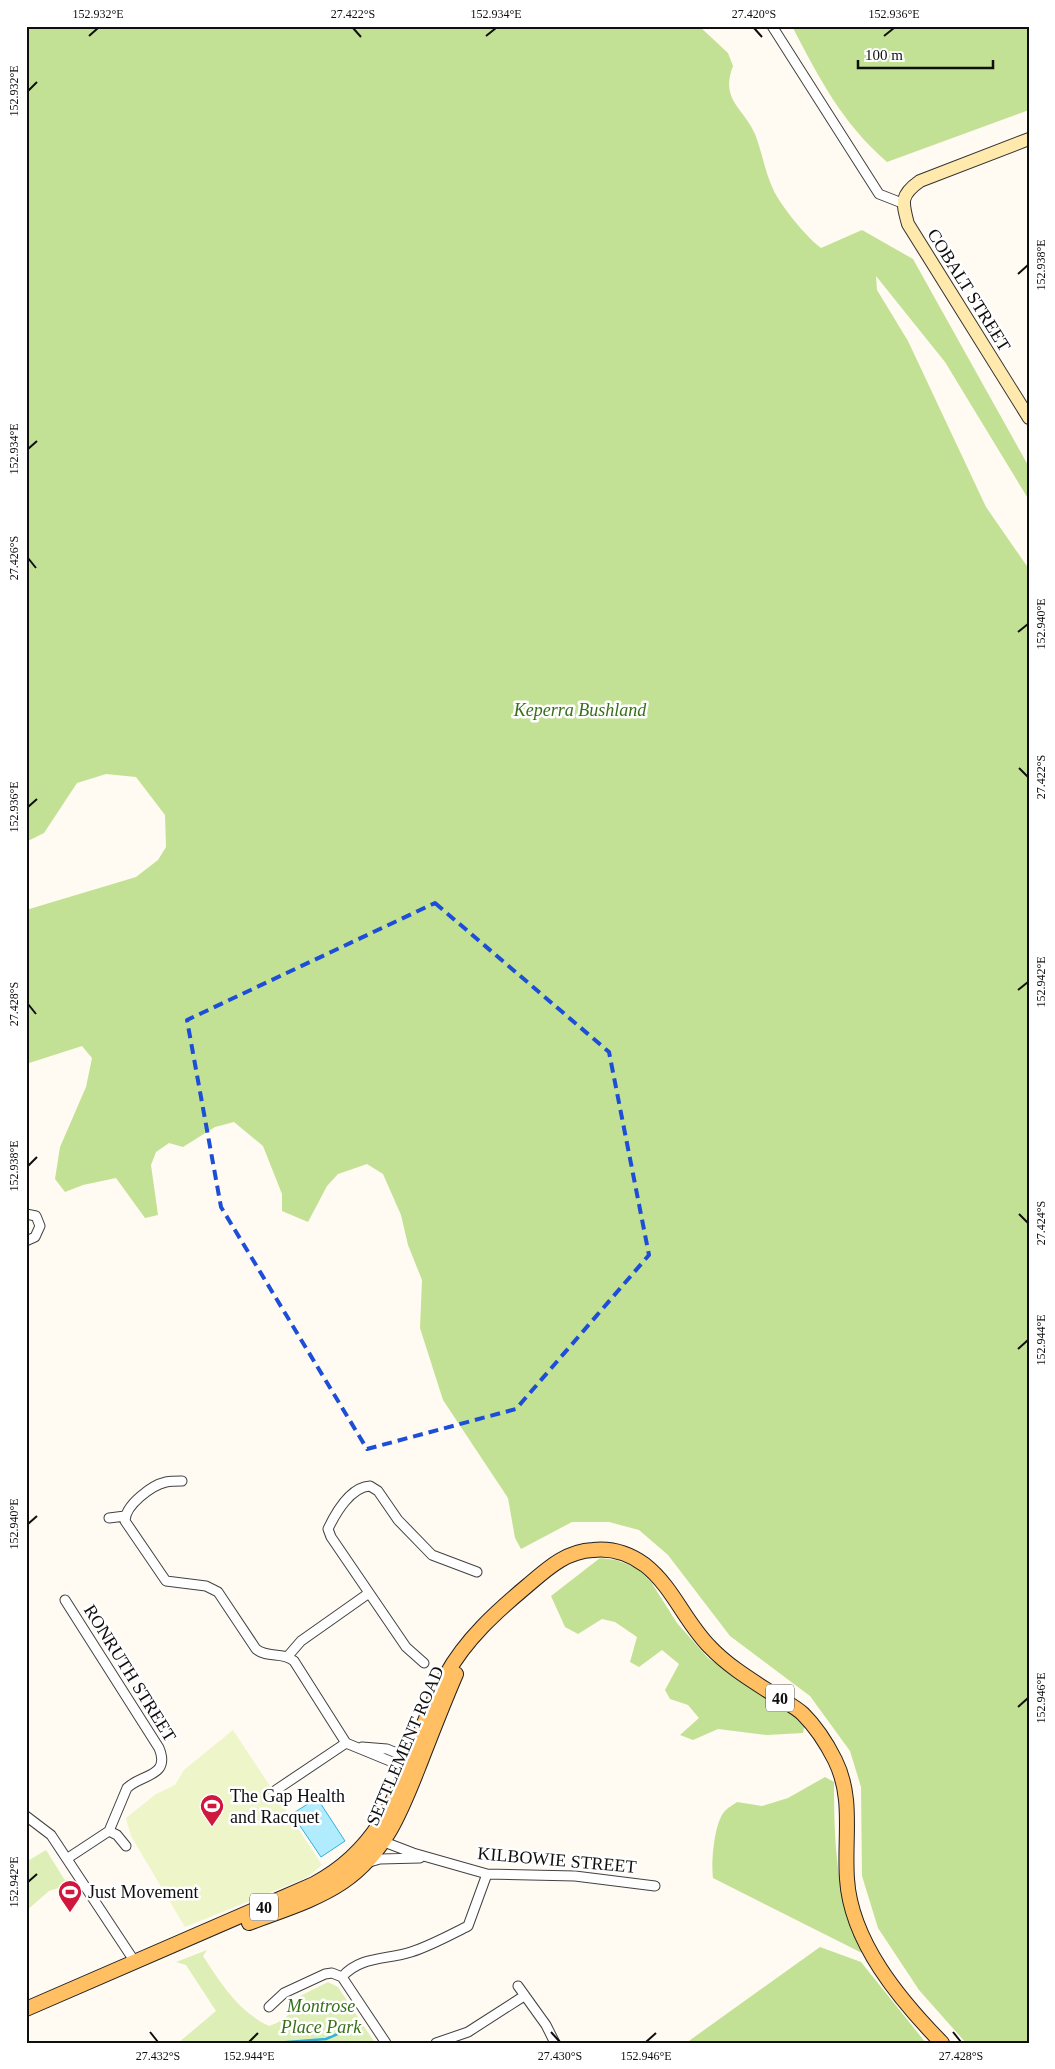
<svg xmlns="http://www.w3.org/2000/svg" width="1055" height="2069" viewBox="0 0 1055 2069" font-family="Georgia,serif">
<style>
.green{fill:#ddefb6}
.forest{fill:#c3e194}
.pitch{fill:#edf5c9}
.water{fill:#b0ecfd;stroke:#2fb3dc}
.lines{fill:none;stroke-linecap:round;stroke-linejoin:round}
.stream{stroke:#2fb3dc;stroke-width:2.5}
.street-casing{stroke:#424242;stroke-width:11}
.secondary-casing{stroke:#313131;stroke-width:14}
.primary-casing{stroke:#202020;stroke-width:16}
.street{stroke:#fff;stroke-width:9}
.secondary{stroke:#ffe9ad;stroke-width:12}
.primary{stroke:#ffbf62;stroke-width:14}
.marked{fill:none;stroke:#1d4ed8;stroke-width:4;stroke-dasharray:10 6;stroke-linejoin:round}
.ticks{fill:none;stroke:#0f0f0f;stroke-width:2}
.labels{text-anchor:middle;stroke-width:5;stroke-linejoin:round;paint-order:stroke}
.shield{fill:#fff;stroke:#575757;stroke-width:1}
.shield-label{font-size:16px;font-weight:bold;fill:#0f0f0f}
.street-label{font-size:18px;fill:#0f0f0f;stroke:#fff}
.park-label{font-size:18px;font-style:italic;fill:#386f18;stroke:#fff}
.poi-label{font-size:18px;fill:#0f0f0f;stroke:#fff;text-anchor:start}
.neatline{fill:none;stroke:#0f0f0f;stroke-width:2}
.ticks-label{font-size:12px;text-anchor:middle;fill:#0f0f0f}
</style>
<rect width="100%" height="100%" fill="#fffaf2"/>
<path class="green" d="M46,1850L68,1885L49,1891L26,1911V1862Z
M207,1950L203,1956C222,1985 238,2011 269,2026C287,2020 292,2012 300,1996L328,1982L338,1987L375,2043H178L216,2011L186,1965L176,1962Z"/>
<path class="forest" d="M26,26H699L728,53L733,66C720,100 743,107 755,134C762,152 765,172 773,189C780,205 807,238 821,248L862,230L913,259L1029,467V500L945,362L876,276L877,290L908,341L986,507L1029,569V2043H966L919,1990L878,1928L862,1876L861,1787L850,1751L810,1696L730,1636L668,1555L639,1530L609,1522H572L521,1549L515,1538L508,1498L443,1400L420,1328L422,1280L408,1245L401,1215L383,1174L367,1164L338,1174L327,1186L308,1222L282,1211V1194L263,1146L234,1122L215,1127L183,1147L169,1143L156,1152L151,1165L158,1215L145,1218L116,1178L83,1185L65,1192L55,1179L60,1147L86,1087L92,1058L82,1046L26,1064V910L136,877L158,860L166,847L165,815L136,777L106,774L77,783L44,833L26,842Z
M792,26H1029V110L887,162C842,123 819,78 792,26Z
M600,1558L616,1560L637,1568L651,1582L677,1623L708,1658L805,1723L803,1733L767,1735L718,1729L693,1740L680,1735L699,1718L688,1705L670,1699L665,1690L679,1664L662,1650L639,1667L630,1662L637,1637L615,1622L602,1619L578,1634L565,1627L551,1596Z
M825,1777L834,1782C834,1839 836,1902 862,1953L713,1878C711,1863 714,1824 724,1812C727,1808 733,1805 737,1802L762,1806L788,1798Z
M820,1947L861,1962L926,2043H686Z"/>
<path class="pitch" d="M233,1730L322,1865L306,1878L185,1927L131,1836L126,1818L156,1794L175,1785L184,1770Z"/>
<path class="water" d="M317,1798L345,1841L321,1857L292,1814Z"/>
<g class="lines">
<path class="stream" d="M275,2043L326,2039L342,2032"/>
<g class="street-casing">
<path id="street" d="M772,26L879,194L902,203
M26,1214L36,1216L40,1226L35,1237L26,1241
M182,1481C177,1481 171,1481 166,1482C152,1485 125,1505 125,1521L166,1581L206,1586L218,1592L256,1649C268,1659 282,1651 294,1661L346,1743L407,1768
M109,1518L125,1516
M65,1600L159,1748C171,1777 141,1774 127,1788L109,1831L68,1858
M288,1656L301,1641L369,1593
M424,1663L406,1647L331,1537L328,1529C336,1512 351,1487 370,1486L378,1491L398,1520L432,1555L477,1572
M362,1747L387,1749L411,1759
M276,1790L346,1743
M26,1816L51,1835L135,1962
M109,1831L117,1835L126,1846
M379,1840L413,1853L487,1874L575,1876L655,1886
M366,1863L380,1859L420,1858
M342,1977L386,2043
M518,1986L546,2025L555,2043
M269,2007L284,1993L325,1974L332,1973L342,1977C360,1956 386,1960 411,1952C430,1946 450,1935 468,1926L487,1874
M436,2043L468,2032L524,1996"/>
</g>
<g class="secondary-casing">
<path id="secondary" d="M1029,139L920,181C900,195 902,202 908,224L1029,418"/>
</g>
<g class="primary-casing">
<path id="primary" d="M249,1923C280,1911 315,1901 343,1882C385,1853 401,1812 419,1766C431,1735 443,1704 456,1674
M26,2009L314,1884C402,1837 403,1754 446,1675C466,1639 496,1612 527,1586C547,1569 566,1551 593,1550C612,1548 630,1554 645,1565C673,1587 685,1622 710,1647C729,1667 753,1681 776,1696C785,1702 796,1707 803,1714C816,1727 827,1744 835,1760C854,1798 844,1838 847,1879C851,1942 900,2000 942,2043"/>
</g>
<use href="#street" class="street"/>
<use href="#secondary" class="secondary"/>
<use href="#primary" class="primary"/>
</g>
<path class="marked" d="M435,903L609,1052L649,1255L516,1409L367,1449L221,1207L187,1020Z"/>
<path class="ticks" d="M353,28L361,37M754,28L762,37M89,36L98,28M486,36L496,28M884,36L894,28M28,91L37,82M1018,274L1028,265M28,449L37,441M28,558L36,568M1018,632L1028,624M1019,768L1028,777M28,807L37,799M1018,990L1028,982M28,1004L36,1014M28,1166L37,1157M1019,1214L1028,1223M1018,1349L1028,1340M28,1524L37,1516M1018,1707L1028,1698M28,1882L37,1874M150,2032L158,2042M551,2032L560,2042M953,2032L961,2042M249,2042L258,2033M646,2042L656,2033"/>
<defs>
<g id="stadium-pin" transform="scale(1.25)"><path d="M0 17L-7.5 6A9.5 9.5 0 1 1 7.5 6Z" fill="#d0173e" stroke="#fff"/><path d="M0-5a6.5 5 0 1 0 0 10a6.5 5 0 1 0 0-10ZM-3.5-1.8h7v3.6h-7Z" fill="#fff"/></g>
</defs>
<g fill-rule="evenodd">
<use href="#stadium-pin" x="212" y="1806"/>
<use href="#stadium-pin" x="70" y="1892"/>
</g>
<g class="labels">
<g class="shield">
<rect x="766" y="1684.5" width="28" height="27" rx="4"/>
<rect x="250" y="1893.5" width="28" height="27" rx="4"/>
</g>
<g class="shield-label">
<text x="780" y="1704">40</text>
<text x="264" y="1913">40</text>
</g>
<g class="street-label">
<text transform="translate(969 290) rotate(58)" y="6">COBALT STREET</text>
<text transform="translate(130 1673) rotate(58)" y="6">RONRUTH STREET</text>
<text transform="translate(405 1746) rotate(-67)" y="6">SETTLEMENT ROAD</text>
<text transform="translate(557 1860) rotate(5)" y="6">KILBOWIE STREET</text>
</g>
<g class="park-label">
<text x="580" y="716">Keperra Bushland</text>
<text x="321" y="2012">Montrose<tspan x="321" dy="21">Place Park</tspan></text>
</g>
<g class="poi-label">
<text x="230" y="1802">The Gap Health<tspan x="230" dy="21">and Racquet</tspan></text>
<text x="88" y="1898">Just Movement</text>
</g>
</g>
<rect width="1055" height="2069" fill="none" stroke="#ffffff" stroke-width="55"/>
<path d="M858 60v8h135v-8" fill="none" stroke="#0f0f0f" stroke-width="2.5"/>
<text x="865" y="60" font-size="15" fill="#0f0f0f" stroke="#ffffff" stroke-width="4" paint-order="stroke">100 m</text>
<rect x="28" y="28" width="1000" height="2014" class="neatline"/>
<g class="ticks-label">
<text x="98" y="18">152.932°E</text>
<text x="353" y="18">27.422°S</text>
<text x="496" y="18">152.934°E</text>
<text x="754" y="18">27.420°S</text>
<text x="894" y="18">152.936°E</text>
<text transform="translate(14 91) rotate(-90)" y="4">152.932°E</text>
<text transform="translate(1041 265) rotate(-90)" y="4">152.938°E</text>
<text transform="translate(14 449) rotate(-90)" y="4">152.934°E</text>
<text transform="translate(14 558) rotate(-90)" y="4">27.426°S</text>
<text transform="translate(1041 624) rotate(-90)" y="4">152.940°E</text>
<text transform="translate(1041 777) rotate(-90)" y="4">27.422°S</text>
<text transform="translate(14 807) rotate(-90)" y="4">152.936°E</text>
<text transform="translate(1041 982) rotate(-90)" y="4">152.942°E</text>
<text transform="translate(14 1004) rotate(-90)" y="4">27.428°S</text>
<text transform="translate(14 1166) rotate(-90)" y="4">152.938°E</text>
<text transform="translate(1041 1223) rotate(-90)" y="4">27.424°S</text>
<text transform="translate(1041 1340) rotate(-90)" y="4">152.944°E</text>
<text transform="translate(14 1524) rotate(-90)" y="4">152.940°E</text>
<text transform="translate(1041 1698) rotate(-90)" y="4">152.946°E</text>
<text transform="translate(14 1882) rotate(-90)" y="4">152.942°E</text>
<text x="158" y="2060">27.432°S</text>
<text x="249" y="2060">152.944°E</text>
<text x="560" y="2060">27.430°S</text>
<text x="646" y="2060">152.946°E</text>
<text x="961" y="2060">27.428°S</text>
</g>
</svg>
